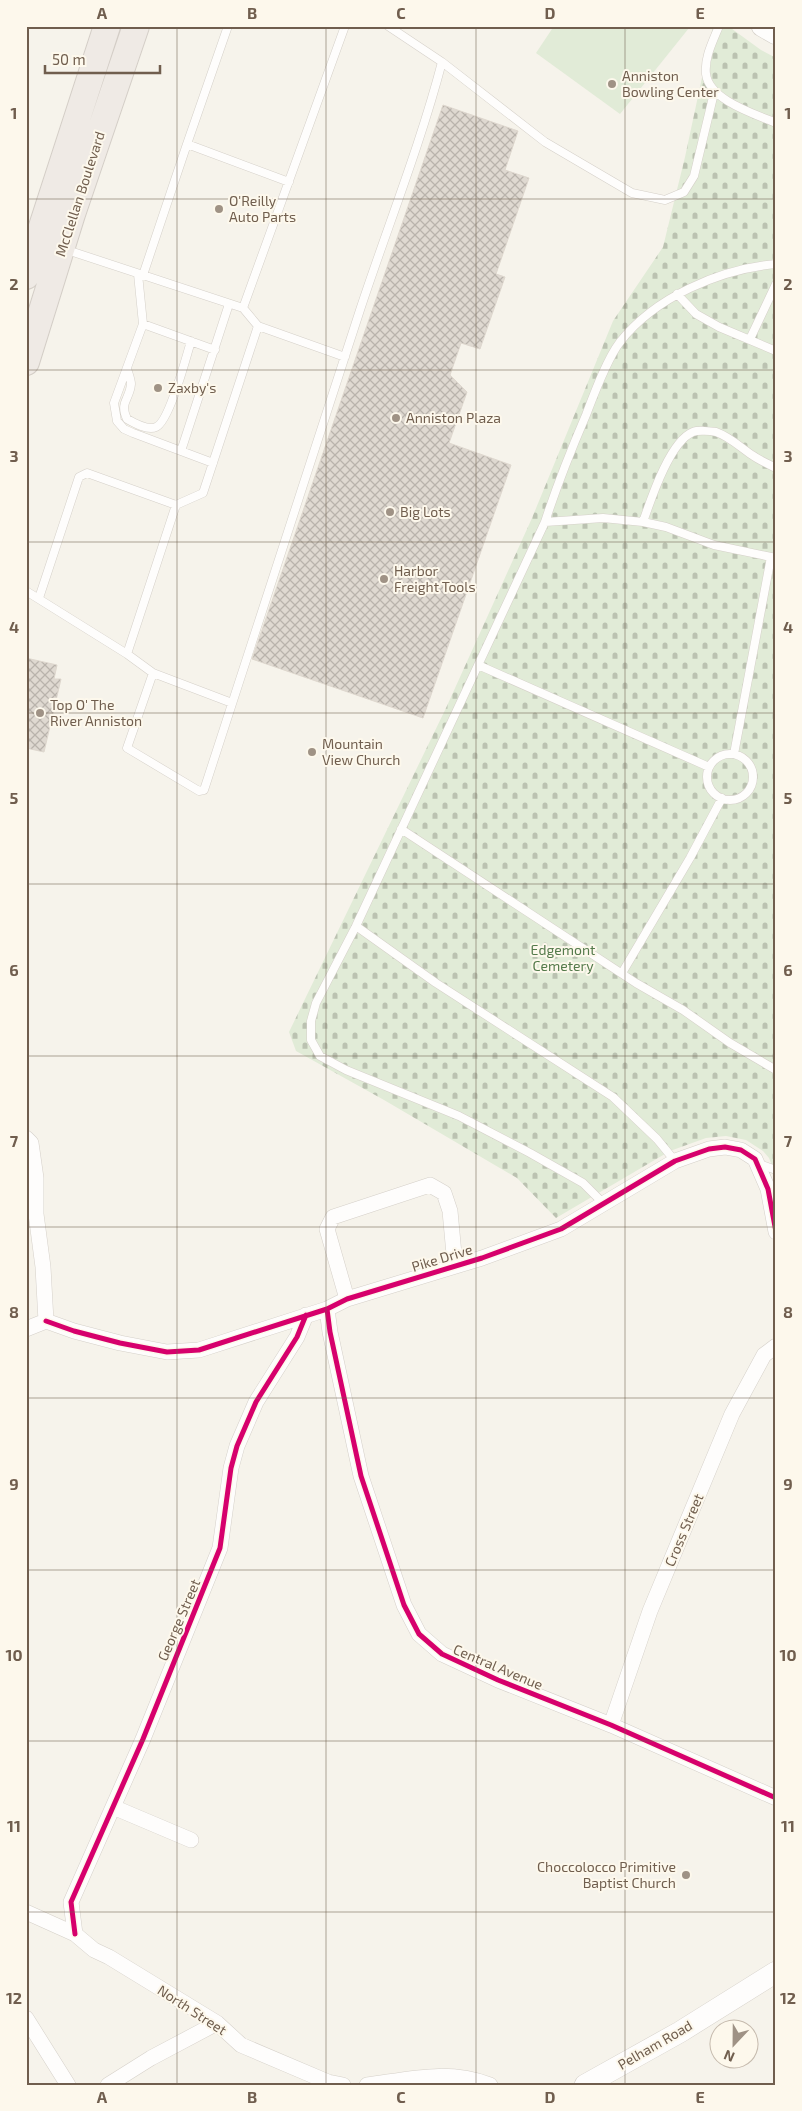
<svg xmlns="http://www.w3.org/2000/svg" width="802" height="2111" viewBox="0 0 802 2111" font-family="'Exo 2',sans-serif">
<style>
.cemetery{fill:url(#cemetery-stones)}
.garden{fill:#e1ebd7}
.building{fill:url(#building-cross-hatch);stroke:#ded7ce}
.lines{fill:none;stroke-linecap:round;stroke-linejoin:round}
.lane-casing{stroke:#d5d0c9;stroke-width:9}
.street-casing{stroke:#d5d0c9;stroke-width:16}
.secondary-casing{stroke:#d5d0c9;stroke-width:22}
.highway-casing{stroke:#d4cec7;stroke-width:28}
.lane{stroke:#fefdfc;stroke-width:8}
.street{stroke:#fefdfc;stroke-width:15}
.secondary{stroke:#fefdfc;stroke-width:21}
.highway{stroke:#efeae5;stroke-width:26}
.cycleway-casing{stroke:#fdf8ec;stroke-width:8}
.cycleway{stroke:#d6006c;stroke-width:5}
.grid{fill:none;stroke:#705e4e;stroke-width:1;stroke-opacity:0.55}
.poi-dot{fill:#9f9285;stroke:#fdf8ec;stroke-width:2}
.labels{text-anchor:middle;stroke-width:4;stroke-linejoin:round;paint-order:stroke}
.poi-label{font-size:14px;fill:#705e4e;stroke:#fdf8ec;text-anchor:start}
.street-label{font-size:14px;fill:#705e4e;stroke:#fdf8ec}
.park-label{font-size:14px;fill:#547a4b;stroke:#fdf8ec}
.neatline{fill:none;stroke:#705e4e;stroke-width:2}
.grid-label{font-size:16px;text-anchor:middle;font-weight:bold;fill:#705e4e}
</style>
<defs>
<pattern id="cemetery-stones" width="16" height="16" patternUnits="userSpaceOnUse" patternTransform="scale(1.25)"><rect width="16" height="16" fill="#e1ebd7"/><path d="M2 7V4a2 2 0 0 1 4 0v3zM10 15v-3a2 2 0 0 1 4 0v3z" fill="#bbc2b1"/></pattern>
<pattern id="building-cross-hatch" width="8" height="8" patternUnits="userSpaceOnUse" patternTransform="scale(1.25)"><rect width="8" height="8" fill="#dfd9d1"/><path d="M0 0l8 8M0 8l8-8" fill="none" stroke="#b9b3ac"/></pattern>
</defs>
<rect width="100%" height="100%" fill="#f6f3eb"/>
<path class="cemetery" d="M713,26H728L761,50L776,58V1176L769,1158L763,1151L746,1140L726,1136L706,1138L670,1151L556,1218L517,1178L384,1100L296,1051L289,1032L446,708L532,518L613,321L663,247L685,157Z"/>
<path class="garden" d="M554,26H686L689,28L620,114L536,53Z"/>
<path class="building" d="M443,105L518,131L505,170L529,178L496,274L505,277L480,349L461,343L450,375L467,392L449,443L511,465L423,718L252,659Z
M26,658L57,665L54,679H61L44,752L26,748Z"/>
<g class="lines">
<g class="lane-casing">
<path id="lane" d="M228,26L187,144L289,182
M719,26C713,41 704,58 706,74C709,100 755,114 776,123
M442,62L545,142L632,193L665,200L684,192L694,176L714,93
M64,249L243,308L258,326L203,493L176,505L127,654
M138,274L143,324L114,403L117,421L124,429L133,433L213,463
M143,275L187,144
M677,294L696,314L719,327L776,351
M243,308L345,26
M143,324L215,350
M258,326L345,357
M750,339L776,284
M127,368C128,373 131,379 131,384C130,399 119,402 127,419C134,423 148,431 156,427C169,422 186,358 191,341
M181,451L229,304
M545,522L603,518L643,522L666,527L714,545L776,558
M643,522C651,499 670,441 693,432C698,430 711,431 716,432C730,437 740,447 752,455C759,460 768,464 776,468
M26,591L127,654L153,673L127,748L199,791L204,790C256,630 308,470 360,310C387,228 420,146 442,62L388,26
M39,598L79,477L87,473L176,505
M478,665L709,767
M153,673L232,703
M734,754L771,557
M707 777a23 23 0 1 1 46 0a23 23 0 1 1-46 0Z
M401,829L636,983L683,1010L730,1043L776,1070
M356,926L436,983L613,1097L657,1139L675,1161
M622,973L690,858L722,798
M759,1164L776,1170
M604,1204L583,1183L530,1153L459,1116L346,1070L320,1056L311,1040V1021L316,1003L356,926L545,522C557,485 571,450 586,415C594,394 607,359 620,342C655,297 720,269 776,264"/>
</g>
<g class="street-casing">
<path id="street" d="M26,1138L31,1143L36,1178V1214L43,1267L46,1321
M347,1299L327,1229L333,1217L430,1185L444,1193L450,1211L455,1265
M327,1309L330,1332L361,1476L404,1605L419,1634L442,1654L498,1680L611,1725L776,1798
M46,1321L74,1331L120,1343L167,1352L199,1350L327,1309L347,1299L482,1258L561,1229L675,1161L709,1149L725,1147L741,1150L755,1159L768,1189L776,1232
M26,1329L46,1321
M611,1725L650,1611L732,1414L764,1355L776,1346
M113,1807L191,1840
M26,1912L75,1934L94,1950L109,1957L217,2023L241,2045L328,2082L343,2085
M75,1934L71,1902L143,1739L220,1548L231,1468L237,1446L256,1402L297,1337L306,1315
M26,2018L68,2085
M108,2085L151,2058L217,2023
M367,2085C411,2079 448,2069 490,2085"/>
</g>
<g class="secondary-casing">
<path id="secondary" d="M762,26L776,34
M585,2085L680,2032L776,1972"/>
</g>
<g class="highway-casing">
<path id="highway" d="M26,276L107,26
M26,362L72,214L136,26"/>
</g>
<use href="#lane" class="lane"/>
<use href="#street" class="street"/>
<use href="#secondary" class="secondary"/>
<use href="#highway" class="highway"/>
<g class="cycleway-casing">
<path id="cycleway" d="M327,1309L330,1332L361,1476L404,1605L419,1634L442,1654L498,1680L611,1725L776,1798
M46,1321L74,1331L120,1343L167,1352L199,1350L327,1309L347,1299L482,1258L561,1229L675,1161L709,1149L725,1147L741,1150L755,1159L768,1189L776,1232
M75,1934L71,1902L143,1739L220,1548L231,1468L237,1446L256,1402L297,1337L306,1315"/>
</g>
<use href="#cycleway" class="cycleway"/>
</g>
<path class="grid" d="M177,26V2085M326,26V2085M476,26V2085M625,26V2085M26,199H776M26,370H776M26,542H776M26,713H776M26,884H776M26,1056H776M26,1227H776M26,1398H776M26,1570H776M26,1741H776M26,1912H776"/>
<g class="poi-dot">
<circle cx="612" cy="84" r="5"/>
<circle cx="219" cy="209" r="5"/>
<circle cx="158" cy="388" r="5"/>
<circle cx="396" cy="418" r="5"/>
<circle cx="390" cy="512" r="5"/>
<circle cx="384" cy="579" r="5"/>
<circle cx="40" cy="713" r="5"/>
<circle cx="312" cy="752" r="5"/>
<circle cx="686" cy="1875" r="5"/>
</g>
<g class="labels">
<g class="poi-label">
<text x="622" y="81">Anniston<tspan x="622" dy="16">Bowling Center</tspan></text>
<text x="229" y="206">O'Reilly<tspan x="229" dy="16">Auto Parts</tspan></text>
<text x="168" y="393">Zaxby's</text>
<text x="406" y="423">Anniston Plaza</text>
<text x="400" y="517">Big Lots</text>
<text x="394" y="576">Harbor<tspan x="394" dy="16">Freight Tools</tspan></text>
<text x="50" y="710">Top O' The<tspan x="50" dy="16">River Anniston</tspan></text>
<text x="322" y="749">Mountain<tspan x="322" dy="16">View Church</tspan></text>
<text x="676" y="1872" text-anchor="end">Choccolocco Primitive<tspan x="676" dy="16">Baptist Church</tspan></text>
</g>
<g class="street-label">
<text transform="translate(80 194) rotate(-72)" y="5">McClellan Boulevard</text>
<text transform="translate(442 1258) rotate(-17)" y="5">Pike Drive</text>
<text transform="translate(684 1530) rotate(-67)" y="5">Cross Street</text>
<text transform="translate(179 1620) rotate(-67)" y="5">George Street</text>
<text transform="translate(498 1667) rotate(23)" y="5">Central Avenue</text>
<text transform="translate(192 2010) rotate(33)" y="5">North Street</text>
<text transform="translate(655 2045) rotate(-30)" y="5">Pelham Road</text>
</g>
<g class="park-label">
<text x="563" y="955">Edgemont<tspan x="563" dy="16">Cemetery</tspan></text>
</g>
</g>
<rect width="802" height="2111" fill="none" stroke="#fdf8ec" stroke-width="55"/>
<g transform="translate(734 2044) rotate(202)"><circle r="24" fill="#fdf8ec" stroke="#c5baad"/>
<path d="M0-4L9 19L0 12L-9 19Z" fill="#9f9285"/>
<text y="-8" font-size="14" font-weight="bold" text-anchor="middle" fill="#705e4e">N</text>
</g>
<path d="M45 65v8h115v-8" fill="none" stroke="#705e4e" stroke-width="2.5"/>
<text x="52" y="65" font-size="15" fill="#705e4e" stroke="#fdf8ec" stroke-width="4" paint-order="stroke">50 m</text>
<rect x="28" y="28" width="746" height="2056" class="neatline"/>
<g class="grid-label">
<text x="102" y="19">A</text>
<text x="252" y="19">B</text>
<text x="401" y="19">C</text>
<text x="550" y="19">D</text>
<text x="700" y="19">E</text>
<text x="14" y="119">1</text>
<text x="788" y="119">1</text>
<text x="14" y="290">2</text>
<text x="788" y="290">2</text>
<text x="14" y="462">3</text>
<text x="788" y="462">3</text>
<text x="14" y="633">4</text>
<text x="788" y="633">4</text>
<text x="14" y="804">5</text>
<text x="788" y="804">5</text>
<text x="14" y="976">6</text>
<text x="788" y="976">6</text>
<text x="14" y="1147">7</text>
<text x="788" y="1147">7</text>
<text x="14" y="1318">8</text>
<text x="788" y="1318">8</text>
<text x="14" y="1490">9</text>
<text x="788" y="1490">9</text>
<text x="14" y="1661">10</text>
<text x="788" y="1661">10</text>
<text x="14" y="1832">11</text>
<text x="788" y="1832">11</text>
<text x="14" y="2004">12</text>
<text x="788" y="2004">12</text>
<text x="102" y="2103">A</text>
<text x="252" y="2103">B</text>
<text x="401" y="2103">C</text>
<text x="550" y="2103">D</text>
<text x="700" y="2103">E</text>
</g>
</svg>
